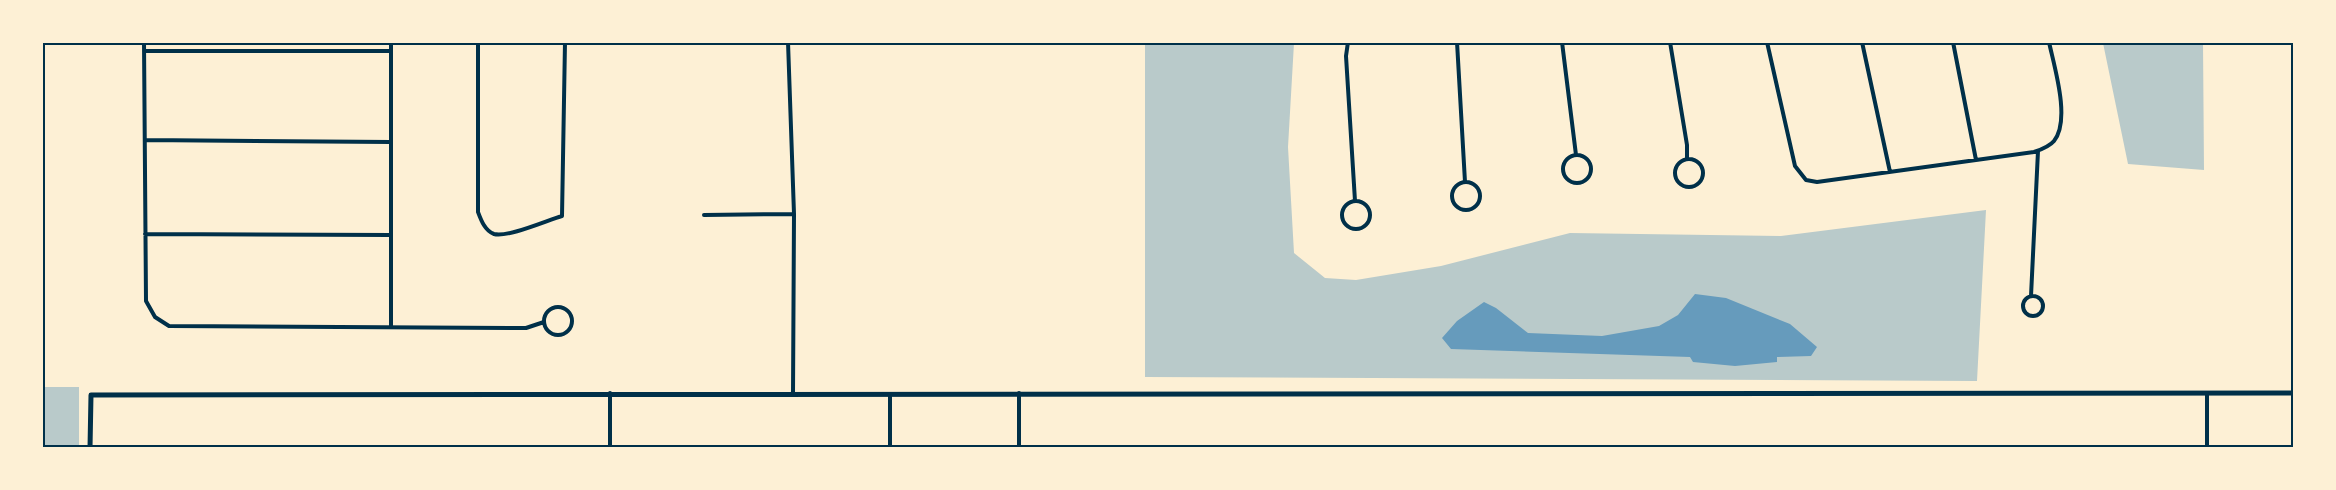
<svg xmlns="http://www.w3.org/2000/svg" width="2336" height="490" viewBox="0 0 2336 490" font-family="'Varela Round',sans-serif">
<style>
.green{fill:#b9caca}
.water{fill:#669bbc}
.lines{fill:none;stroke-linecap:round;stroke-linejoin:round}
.minor{stroke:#003049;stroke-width:4}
.tertiary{stroke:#003049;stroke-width:5}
.neatline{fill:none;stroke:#003049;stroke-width:2}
</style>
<rect width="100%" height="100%" fill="#fdf0d5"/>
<path class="green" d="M1145,43H1294L1288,147L1294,253L1325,278L1356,280L1441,266L1570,233L1781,236L1986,210L1977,381L1145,377Z
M2103,43H2203L2204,170L2128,164Z
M43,387H79V447H43Z"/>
<path class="water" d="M1695,294L1726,298L1790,324L1817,347L1811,356L1777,357V362L1735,366L1693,362L1690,357L1451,349L1442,338L1457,321L1484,302L1496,308L1528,333L1602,336L1659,326L1678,315Z"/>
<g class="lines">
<path class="minor" d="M144,42L146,301L155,317L169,326L526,328L544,322
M391,42V327
M478,42V212C481,220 485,231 494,234C507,238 548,220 562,216L565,42
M788,42L794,214L793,394
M1348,42L1346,56L1355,201
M1457,42L1465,182
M1562,42L1576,155
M1670,42L1687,145V159
M1767,42L1795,166L1806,180L1817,182L2034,152C2040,150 2049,147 2054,141C2071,120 2054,66 2049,42
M1862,42L1890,172
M1953,42L1976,160
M144,51H391
M145,140L391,142
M1563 169a14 14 0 1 1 28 0a14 14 0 1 1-28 0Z
M1675 173a14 14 0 1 1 28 0a14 14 0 1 1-28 0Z
M1452 196a14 14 0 1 1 28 0a14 14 0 1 1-28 0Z
M1342 215a14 14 0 1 1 28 0a14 14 0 1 1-28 0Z
M704,215L794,214
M145,234L391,235
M2031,296L2038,151
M2023 306a10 10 0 1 1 20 0a10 10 0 1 1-20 0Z
M544 321a14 14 0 1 1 28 0a14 14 0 1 1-28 0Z
M1019,393V448
M890,394V448
M610,448V393
M2207,448V393"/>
<path class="tertiary" d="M90,448L91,395L2294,393"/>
</g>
<rect width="2336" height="490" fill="none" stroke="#fdf0d5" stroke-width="88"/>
<rect x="44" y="44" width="2248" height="402" class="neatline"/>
</svg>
